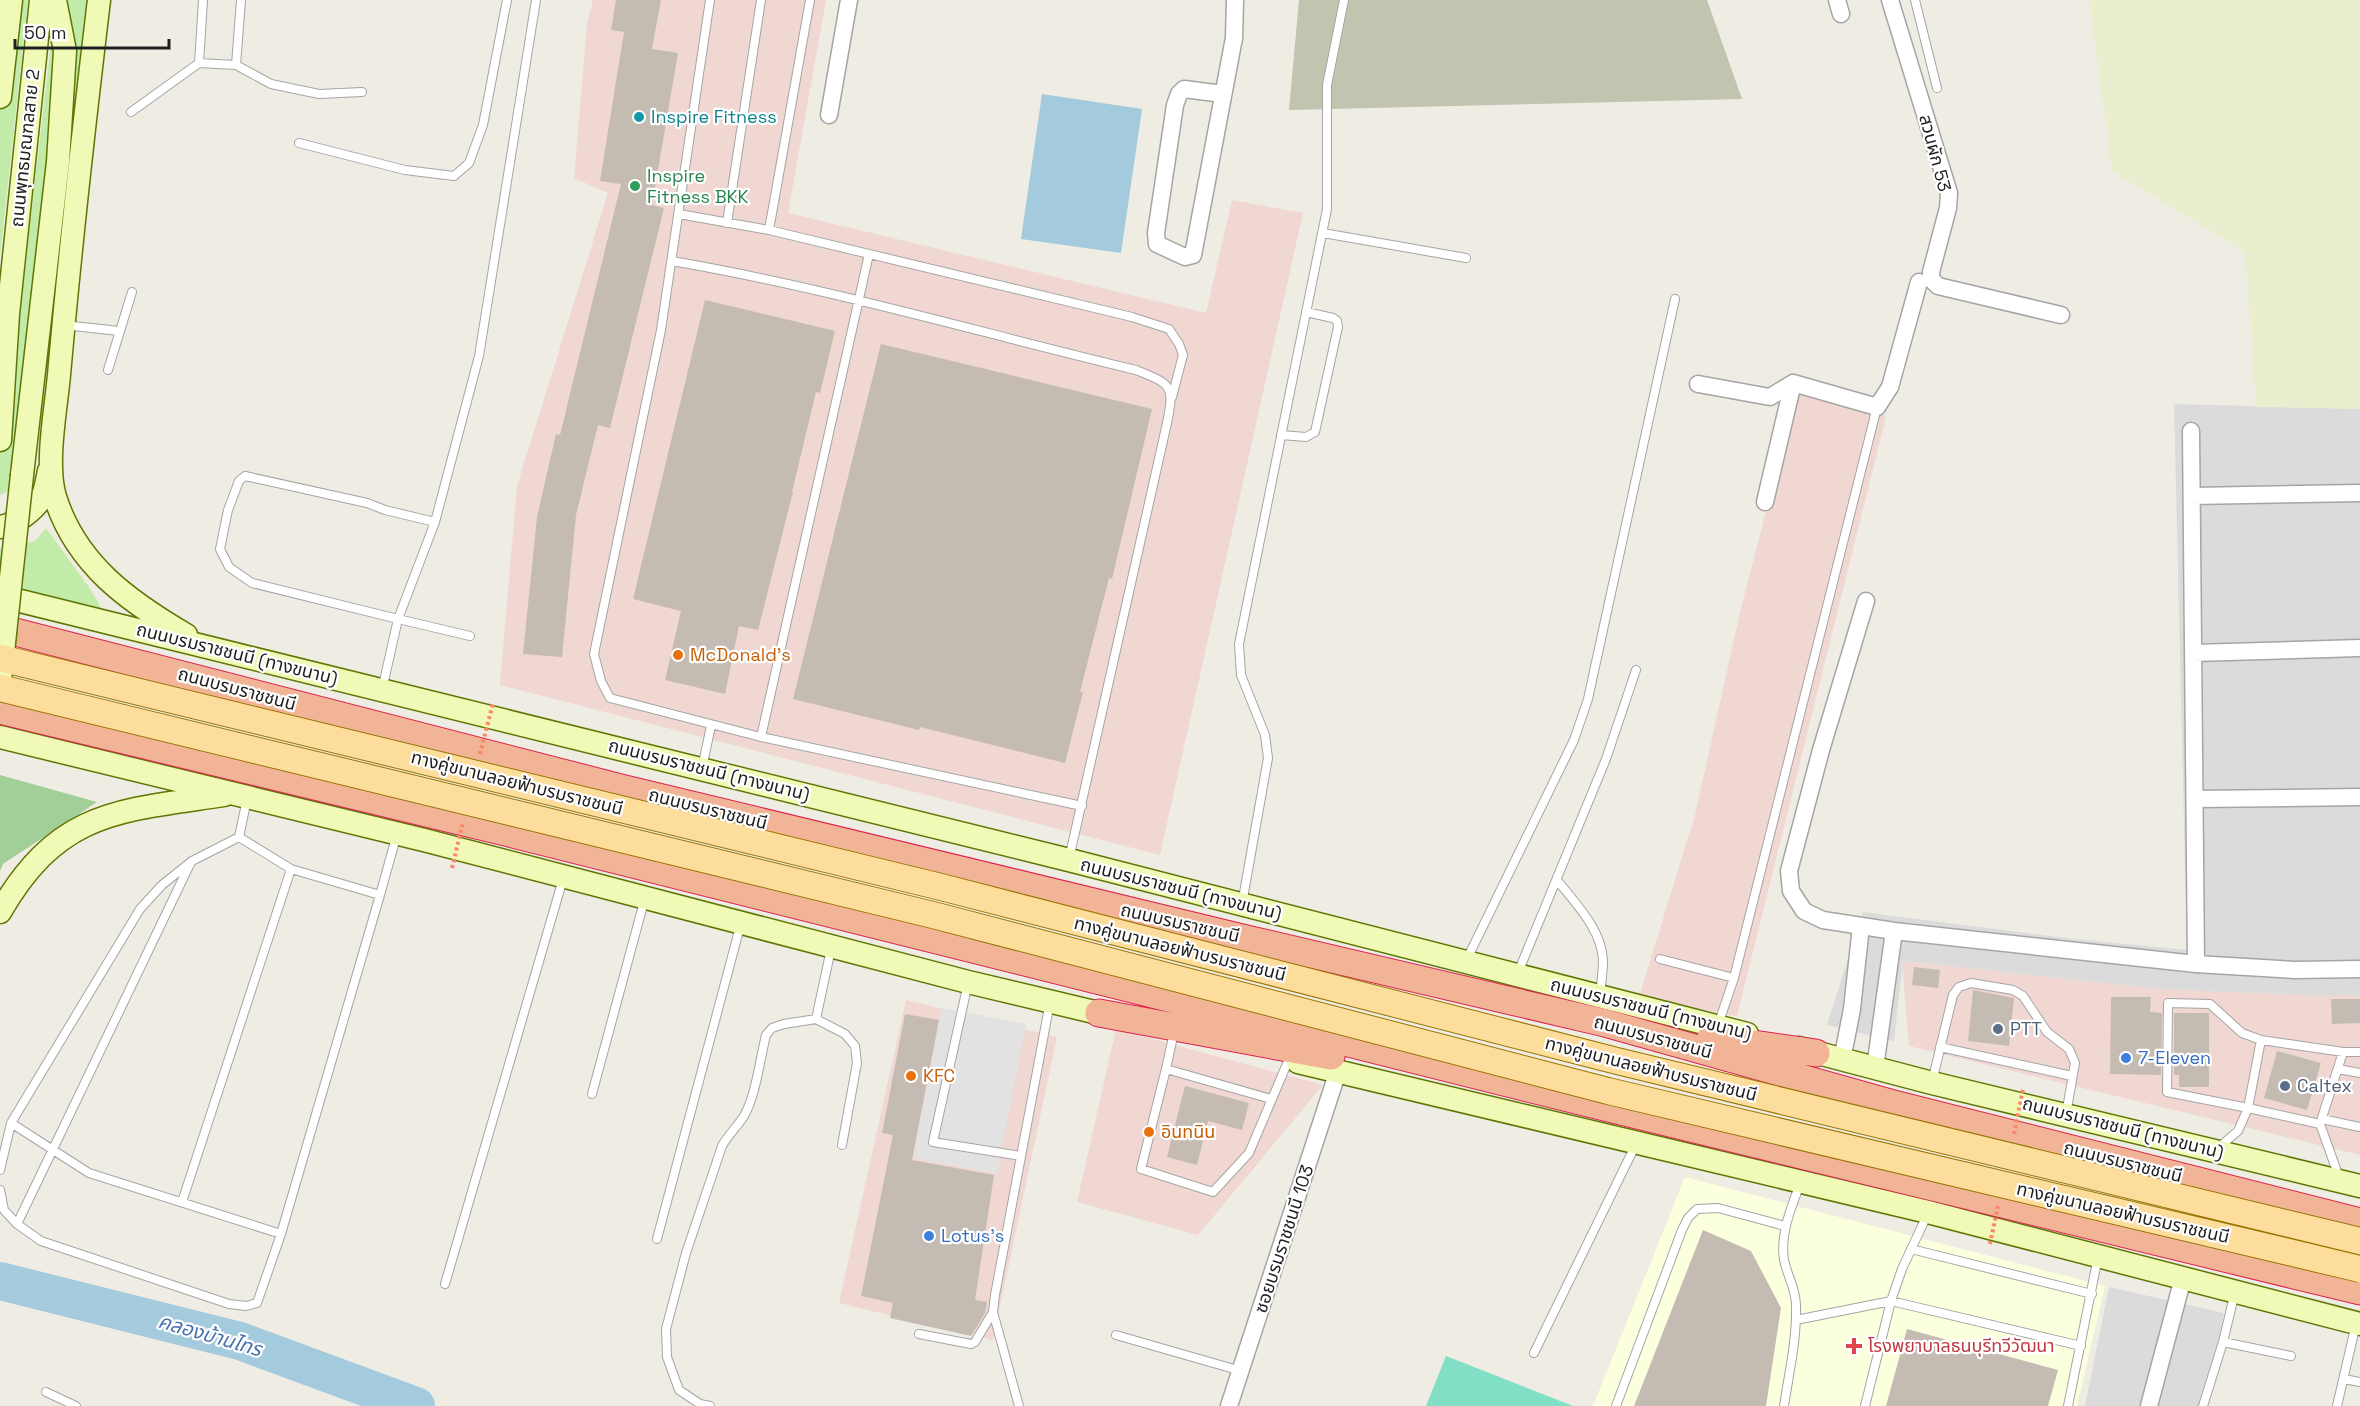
<svg xmlns="http://www.w3.org/2000/svg" width="2360" height="1406" viewBox="0 0 2360 1406" font-family="'Space Grotesk','Noto Sans Thai',sans-serif">
<style>
.residential{fill:#dcdbdb}
.commercial{fill:#f0d7d2}
.education{fill:#fbffdd}
.construction{fill:#c1c4af}
.farmland{fill:#e8eece}
.grass{fill:#c2eaa9}
.forest{fill:#a2cf98}
.pitch{fill:#80dfc5}
.parking{fill:#e2e2e2}
.water{fill:#a3cadd}
.lines{fill:none;stroke-linecap:round;stroke-linejoin:round}
.river{stroke:#a3cadd;stroke-width:38}
.building{fill:#c4bcb3}
.service-casing{stroke:#a5a5a5;stroke-width:10}
.minor-casing{stroke:#a5a5a5;stroke-width:19}
.secondary-casing{stroke:#5e7603;stroke-width:25}
.trunk-casing{stroke:#dc224e;stroke-width:29}
.service{stroke:#fff;stroke-width:8}
.minor{stroke:#fff;stroke-width:16}
.secondary{stroke:#f0fab6;stroke-width:22}
.trunk{stroke:#f2b496;stroke-width:27}
.secondary-bridge-casing{stroke:#5e7603;stroke-width:25;stroke-linecap:butt}
.primary-bridge-casing{stroke:#987500;stroke-width:28;stroke-linecap:butt}
.path-bridge{stroke:#fb8768;stroke-width:4;stroke-dasharray:3 3;stroke-linecap:butt}
.secondary-bridge{stroke:#f0fab6;stroke-width:22}
.primary-bridge{stroke:#fddd9b;stroke-width:26}
.culture-dot{fill:#0f9aa8;stroke:#fff;stroke-width:2}
.leisure-dot{fill:#2e9e5b;stroke:#fff;stroke-width:2}
.food-dot{fill:#e8710a;stroke:#fff;stroke-width:2}
.service-dot{fill:#5c6f8a;stroke:#fff;stroke-width:2}
.shop-dot{fill:#3f7fe0;stroke:#fff;stroke-width:2}
.health-dot{fill:#e0444e;stroke:#fff;stroke-width:2}
.labels{text-anchor:middle;stroke-width:4.5;stroke-linejoin:round;paint-order:stroke}
.culture-label{font-size:18px;fill:#0d838f;stroke:#fff;text-anchor:start}
.street-label{font-size:18px;fill:#1e1e1e;stroke:#fff}
.leisure-label{font-size:18px;fill:#27864d;stroke:#fff;text-anchor:start}
.food-label{font-size:18px;fill:#c56008;stroke:#fff;text-anchor:start}
.service-label{font-size:18px;fill:#4e5e75;stroke:#fff;text-anchor:start}
.shop-label{font-size:18px;fill:#366cbe;stroke:#fff;text-anchor:start}
.health-label{font-size:18px;fill:#be3a42;stroke:#fff;text-anchor:start}
.water-label{font-size:20px;font-style:italic;fill:#4971af;stroke:#fff}
</style>
<rect width="100%" height="100%" fill="#efece4"/>
<path class="residential" d="M2174,404L2360,409V998L2158,989L1903,961L1894,1041L1827,1025L1863,912L2065,938L2187,950Z
M2109,1287L2224,1313L2207,1406H2085Z"/>
<path class="commercial" d="M593,0H826L788,213L1206,313L1232,200L1303,213L1160,855L500,685L517,486L608,193L574,178L587,23Z
M1797,393L1886,416L1737,1016L1639,997L1695,815L1741,608Z
M1902,961L2158,989L2319,996L2360,995V1155L1909,1046Z
M906,1000L1057,1037L993,1340L839,1303Z
M1116,1029L1323,1085L1198,1235L1077,1202Z"/>
<path class="education" d="M1685,1177L2105,1286L2077,1406H1593Z"/>
<path class="construction" d="M1299,0H1707L1742,99L1289,110Z"/>
<path class="farmland" d="M2089,0H2360V409L2256,407L2245,252L2112,171Z"/>
<path class="grass" d="M0,0H28L0,257Z
M56,0H88L32,479L0,495V317L19,320Z
M46,528L91,590L105,615L0,584V549L35,541Z"/>
<path class="forest" d="M0,775L97,802L3,864L0,871Z"/>
<path class="pitch" d="M1446,1356L1573,1406H1426Z"/>
<path class="parking" d="M942,1008L1026,1024L997,1174L913,1158Z"/>
<path class="water" d="M1042,94L1142,109L1121,253L1021,239Z"/>
<g class="lines">
<path class="river" d="M0,1281L240,1341L416,1406"/>
</g>
<path class="building" d="M616,0H661L652,49L678,53L652,205L664,208L610,428L598,425L576,515L562,657L523,654L537,517L556,434L560,435L621,184L600,181L624,32L611,30Z
M705,300L835,331L820,393L816,392L792,492H793L758,630L739,626L725,694L665,680L681,611L633,599Z
M881,344L1152,409L1112,579L1109,578L1080,692H1083L1065,763L920,727L919,730L793,699Z
M1914,967L1940,970L1938,988L1912,985Z
M1973,990L2014,998L2009,1046L1968,1041Z
M2111,997H2151L2150,1012L2162,1013L2161,1075L2110,1074Z
M2331,999H2360V1023L2332,1024Z
M2174,1013H2209V1087H2179V1075H2174Z
M905,1014L939,1020L912,1160L994,1175L975,1300L987,1302L985,1313L971,1336L890,1318L893,1303L861,1296L893,1135L882,1133Z
M2277,1051L2321,1063L2307,1110L2264,1098Z
M1185,1086L1249,1103L1242,1130L1208,1121L1197,1165L1167,1157Z
M1703,1230L1751,1251L1781,1308L1766,1406H1634Z
M1907,1329L2058,1370L2048,1406H1886Z"/>
<g class="lines">
<g class="service-casing">
<path id="service" d="M710,0L661,330L594,654L601,681L610,698L761,737L1082,806
M1915,0L1937,88
M199,63L203,0
M236,65L241,0
M131,112L199,63L236,65L271,84L319,94L362,92
M299,143L405,170L454,176L469,163L483,125L507,0
M679,214L769,230L1132,317L1169,329L1179,344L1183,355L1172,397
M727,223L761,0
M769,230L810,0
M1323,233L1466,258
M672,261C829,288 981,333 1136,370C1171,384 1175,385 1167,423L1069,859
M64,325L119,331
M108,370L132,292
M1281,435L1306,437L1315,432L1338,327L1337,321L1333,318L1306,312
M470,636L398,619L435,522L479,356L536,0
M382,690L398,619L252,583L229,567L220,549L228,510L239,481L245,476L367,503L385,510L435,522
M761,737L869,254
M702,768L711,726
M239,837L247,799
M1557,880C1576,904 1602,930 1603,961C1603,972 1601,984 1600,995
M380,895L397,834
M1242,904L1268,758L1265,735L1241,675L1239,644L1327,209V85L1344,0
M1660,959L1734,978
M1466,961L1574,740L1588,699L1675,299
M1517,975L1606,759L1636,670
M968,983L933,1142L1021,1156
M816,1019L831,949
M1718,1025L1734,978L1877,407
M1174,1032L1166,1069L1141,1169L1213,1192L1249,1153L1289,1059
M2261,1040L2242,1033L2210,1004L2168,1003L2167,1092L2248,1108L2261,1040L2343,1052H2360
M1940,1047L2072,1076
M1166,1069L1271,1099
M2338,1069L2360,1073
M1932,1082L1953,995L1959,987L1971,983L2013,990L2023,996L2047,1032L2069,1049L2075,1063L2066,1114
M592,1094L645,898
M2322,1119L2360,1127
M11,1123L89,1173L281,1234
M2320,1124L2343,1052
M2218,1148L2238,1131L2248,1108L2320,1124L2339,1177
M0,1170L11,1123L140,909L162,885L192,861L239,837L291,869L380,895L281,1234L257,1303L246,1306L229,1304L41,1241L17,1224L4,1210L0,1190
M182,1202L291,869
M17,1224L190,864
M657,1239L741,923
M1911,1249L2092,1294
M445,1284L563,879
M1796,1320L1891,1301L2081,1346
M919,1334L971,1344L975,1342L993,1312
M1116,1335L1241,1371
M2223,1342L2291,1356
M1534,1353L1636,1144
M2344,1379L2360,1382
M46,1392L76,1406
M710,1406L700,1404L679,1390L667,1357L666,1329L686,1253L722,1146C728,1135 737,1127 744,1116C756,1095 760,1059 766,1035L772,1028L784,1024L816,1019L845,1034L855,1046L857,1063L842,1145
M1019,1406L993,1312L995,1295L1050,1002
M1616,1406L1682,1230L1688,1218L1697,1209L1718,1208L1785,1226
M1784,1406C1789,1373 1797,1339 1796,1305C1796,1289 1787,1275 1784,1260C1780,1234 1791,1208 1800,1184
M1865,1406L1891,1301L1902,1269L1928,1213
M2068,1406L2098,1257
M2203,1406L2223,1342L2235,1292
M2337,1406L2356,1324"/>
</g>
<g class="minor-casing">
<path id="minor" d="M1837,0L1841,14
M1890,0L1949,193L1948,208L1931,272V279L1938,286L2061,315
M1223,94L1184,89L1179,94L1175,105L1156,233L1157,244L1185,257L1193,255L1234,38L1235,0
M829,115L849,0
M1698,384L1770,397L1793,383L1877,407L1890,387L1919,282
M2191,431L2196,964
M2192,496L2360,493
M1765,502L1793,383
M1866,601L1821,750L1789,871L1791,891L1804,911L1823,920L1894,931L2196,964L2295,970L2360,969
M2193,653L2360,648
M2196,799L2360,797
M1842,1060L1852,1009L1861,926
M1875,1068L1894,931
M1229,1406L1338,1071
M2149,1406L2183,1278"/>
</g>
<g class="secondary-casing">
<path id="secondary" d="M99,0C84,125 70,249 59,375C56,409 45,464 55,497C76,564 128,601 186,635
M0,97L11,0
M0,440L8,314L41,0
M22,475L58,162L65,51L55,0
M0,527C15,525 36,509 43,495C46,489 47,479 49,471
M0,596L1069,860L1747,1034
M0,737L424,840L968,982L1115,1017
M0,912C59,810 118,811 224,795
M1799,1048L1932,1083L2360,1186
M1298,1062L1928,1212L2360,1324"/>
</g>
<g class="trunk-casing">
<path id="trunk" d="M0,628L621,788L1247,939L1605,1023L1890,1103L2360,1222
M0,710L509,833L1604,1107L2360,1291
M1099,1013L1331,1056
M1711,1038L1816,1053"/>
</g>
<use href="#service" class="service"/>
<use href="#minor" class="minor"/>
<use href="#secondary" class="secondary"/>
<use href="#trunk" class="trunk"/>
<g class="secondary-bridge-casing">
<path id="secondary-bridge" d="M0,680L22,475"/>
</g>
<g class="primary-bridge-casing">
<path id="primary-bridge" d="M0,658L941,887L1617,1061L2360,1241
M0,688L933,915L1608,1091L2360,1269"/>
</g>
<path class="path-bridge" d="M480,754L493,703
M452,868L463,822
M2014,1134L2023,1089
M1990,1244L1998,1206"/>
<use href="#secondary-bridge" class="secondary-bridge"/>
<use href="#primary-bridge" class="primary-bridge"/>
</g>
<circle class="culture-dot" cx="639" cy="117" r="6"/>
<circle class="leisure-dot" cx="635" cy="186" r="6"/>
<g class="food-dot">
<circle cx="678" cy="655" r="6"/>
<circle cx="911" cy="1076" r="6"/>
<circle cx="1149" cy="1132" r="6"/>
</g>
<g class="service-dot">
<circle cx="1998" cy="1029" r="6"/>
<circle cx="2285" cy="1086" r="6"/>
</g>
<g class="shop-dot">
<circle cx="2126" cy="1058" r="6"/>
<circle cx="929" cy="1236" r="6"/>
</g>
<path class="health-dot" d="M1851 1337h6v6h6v6h-6v6h-6v-6h-6v-6h6z"/>
<g class="labels">
<g class="culture-label">
<text x="651" y="123">Inspire Fitness</text>
</g>
<g class="street-label">
<text transform="translate(25 148) rotate(-84)" y="6">ถนนพุทธมณฑลสาย 2</text>
<text transform="translate(1935 153) rotate(75)" y="6">สวนผัก 53</text>
<text transform="translate(237 654) rotate(14)" y="6">ถนนบรมราชชนนี (ทางขนาน)</text>
<text transform="translate(237 689) rotate(15)" y="6">ถนนบรมราชชนนี</text>
<text transform="translate(709 770) rotate(14)" y="6">ถนนบรมราชชนนี (ทางขนาน)</text>
<text transform="translate(517 783) rotate(14)" y="6">ทางคู่ขนานลอยฟ้าบรมราชชนนี</text>
<text transform="translate(708 809) rotate(14)" y="6">ถนนบรมราชชนนี</text>
<text transform="translate(1181 889) rotate(14)" y="6">ถนนบรมราชชนนี (ทางขนาน)</text>
<text transform="translate(1180 923) rotate(13)" y="6">ถนนบรมราชชนนี</text>
<text transform="translate(1180 949) rotate(14)" y="6">ทางคู่ขนานลอยฟ้าบรมราชชนนี</text>
<text transform="translate(1651 1009) rotate(14)" y="6">ถนนบรมราชชนนี (ทางขนาน)</text>
<text transform="translate(1653 1037) rotate(15)" y="6">ถนนบรมราชชนนี</text>
<text transform="translate(1651 1069) rotate(14)" y="6">ทางคู่ขนานลอยฟ้าบรมราชชนนี</text>
<text transform="translate(2123 1128) rotate(14)" y="6">ถนนบรมราชชนนี (ทางขนาน)</text>
<text transform="translate(2123 1162) rotate(14)" y="6">ถนนบรมราชชนนี</text>
<text transform="translate(2123 1213) rotate(13)" y="6">ทางคู่ขนานลอยฟ้าบรมราชชนนี</text>
<text transform="translate(1284 1239) rotate(-72)" y="6">ซอยบรมราชชนนี 103</text>
</g>
<g class="leisure-label">
<text x="647" y="182">Inspire<tspan x="647" dy="21">Fitness BKK</tspan></text>
</g>
<g class="food-label">
<text x="690" y="661">McDonald's</text>
<text x="923" y="1082">KFC</text>
<text x="1161" y="1138">อินทนิน</text>
</g>
<g class="service-label">
<text x="2010" y="1035">PTT</text>
<text x="2297" y="1092">Caltex</text>
</g>
<g class="shop-label">
<text x="2138" y="1064">7-Eleven</text>
<text x="941" y="1242">Lotus's</text>
</g>
<g class="health-label">
<text x="1868" y="1352">โรงพยาบาลธนบุรีทวีวัฒนา</text>
</g>
<g class="water-label">
<text transform="translate(210 1335) rotate(16)" y="7">คลองบ้านไทร</text>
</g>
</g>
<path d="M15 39v9h154v-9" fill="none" stroke="#1e1e1e" stroke-width="3"/>
<text x="24" y="39" font-size="18" fill="#1e1e1e" stroke="#ffffff" stroke-width="4.5" paint-order="stroke">50 m</text>
</svg>
